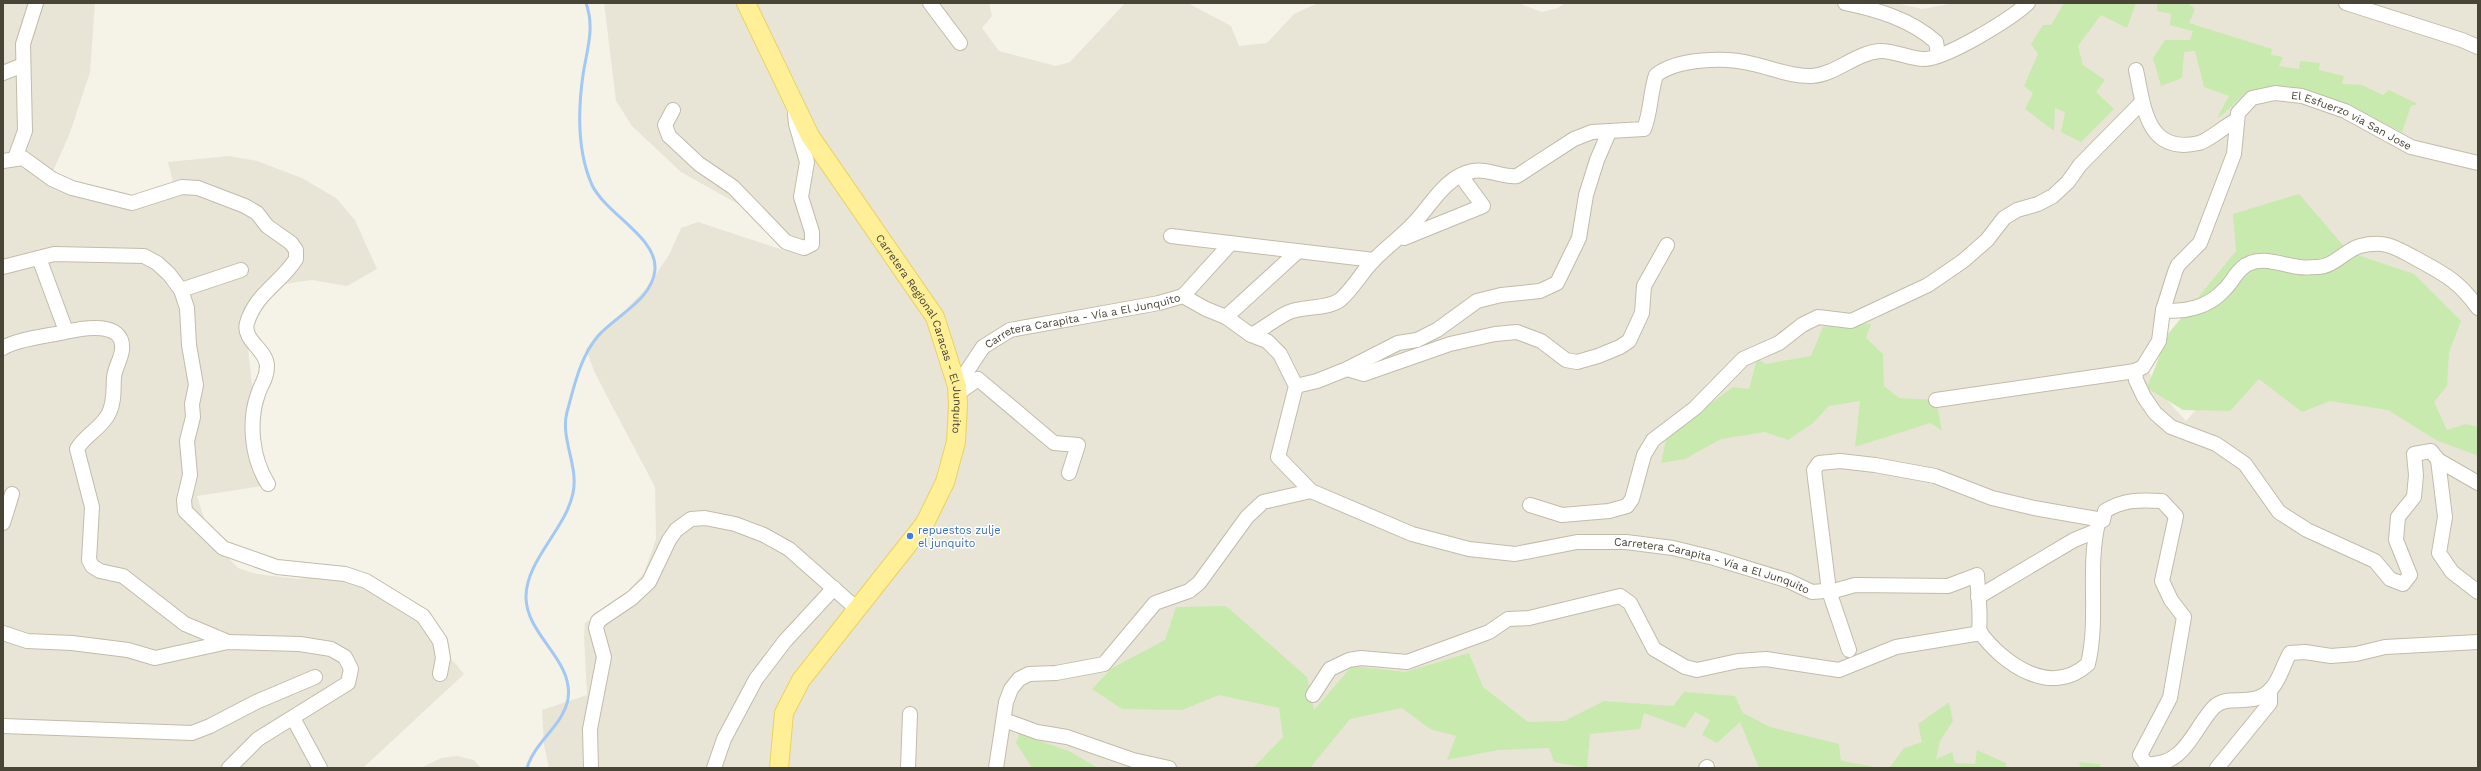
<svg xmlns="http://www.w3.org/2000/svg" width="2481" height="771" viewBox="0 0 2481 771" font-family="'Work Sans',sans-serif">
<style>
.residential{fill:#e9e5d6;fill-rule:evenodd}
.green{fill:#c8eaaf}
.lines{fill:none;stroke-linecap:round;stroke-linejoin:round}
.stream{stroke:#a2c8f3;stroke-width:3}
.minor-casing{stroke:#c1bcaa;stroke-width:16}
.major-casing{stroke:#e9d262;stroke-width:20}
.minor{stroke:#fff;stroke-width:14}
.major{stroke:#ffef97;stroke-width:18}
.shop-dot{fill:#3f7fe0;stroke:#fff;stroke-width:1.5}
.labels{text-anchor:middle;stroke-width:3;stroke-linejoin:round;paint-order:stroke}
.street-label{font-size:11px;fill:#484436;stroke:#fff}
.shop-label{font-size:11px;fill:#366cbe;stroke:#fff;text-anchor:start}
</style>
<rect width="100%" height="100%" fill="#f5f2e8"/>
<path class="residential" d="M3,3H95L90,72L70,133L49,180L123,207L174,186L168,162L229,156L257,161L302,178L336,198L355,220L377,269L347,286L312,280L278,285L257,300L247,336L262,486L197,496L211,540L238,568L257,574L299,579L341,574L401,599L464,674L363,768H3Z
M604,3H989L992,16L982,28L999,51L1056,66L1070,62L1125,3H1188L1231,26L1239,46L1267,43L1294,14L1318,3H1518L1542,12L1558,8L1565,3H1896L1922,9L1955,3H2478V768H549L544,745L542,710L587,695L584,637L585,623L622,598L644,573L656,539L655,487L610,402L594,371L586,349L644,291L669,255L681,228L698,222L786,251L745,208L681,172L632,126L616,101ZM2164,302L2189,307L2213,391L2186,421L2168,401L2143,363L2154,341Z
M457,756L474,760L481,768H421L441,758Z"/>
<path class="green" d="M2064,3H2136L2127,28L2101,15L2078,46L2083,65L2105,80L2096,92L2114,109L2081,142L2061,132L2065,112L2055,108L2054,131L2025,109L2033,93L2024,86L2038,54L2031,44L2043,25H2051Z
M2157,3H2188L2195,9L2189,23L2272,49L2271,55L2283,57L2279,66L2299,69L2300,61L2320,63L2319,70L2344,76L2342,84L2362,85L2383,95L2389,90L2418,104L2411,106L2402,132C2365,114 2287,73 2248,93C2236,99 2229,112 2217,118L2229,96L2204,87L2195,51L2184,52L2182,78L2161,86L2153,58L2165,40H2190L2193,31L2170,25L2171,14L2157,11Z
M2299,194L2349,252L2414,274L2461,321L2449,352L2447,386L2434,402L2447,430L2466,424L2478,427V456L2436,440L2388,410L2330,401L2302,412L2259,379L2230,411L2183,410L2147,388L2168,334L2236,251L2233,214Z
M1871,324L1866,338L1883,354L1884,386L1899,398L1936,400L1942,431L1930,423L1855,447L1860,401L1829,406L1813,423L1788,440L1765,432L1721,439L1685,459L1661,463L1667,436L1733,387L1758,390L1749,389L1757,359L1766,364L1811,356L1823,327Z
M1226,606L1307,677L1314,710L1352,666L1405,672L1469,653L1483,687L1528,722L1564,721L1604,701L1673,706L1684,692L1735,696L1743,713L1770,727L1839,744L1841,761L1881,768H1759L1740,722L1717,743L1702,735L1710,720L1695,712L1685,728L1644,713L1640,729L1590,734L1587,768L1554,762L1549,748L1498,750L1447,760L1456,736L1430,729L1402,708L1350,719L1310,768H1253L1283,737L1279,708L1219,695L1182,710L1122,709L1092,689L1112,668L1165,640L1176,607Z
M1949,702L1953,721L1940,741L1936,759L1952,752L1955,763L1975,764L1977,750L2006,763V768H1889L1904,748L1922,742L1918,724Z
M1019,734L1069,751L1098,768H1032L1016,743Z
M2079,762L2099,764L2102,768H2081Z"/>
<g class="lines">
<path class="stream" d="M527,768C535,741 563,726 568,699C574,660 527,636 526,598C525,561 566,529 573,493C579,466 560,439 567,412C574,387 580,357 598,336C615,316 653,300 655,269C657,237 606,214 592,185C577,151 578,110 583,75C587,49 595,28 586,3"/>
<g class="minor-casing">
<g id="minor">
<path d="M930,3L960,43"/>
<path d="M1845,3C1878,10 1910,19 1936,42L1938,54"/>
<path d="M2346,3L2462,40L2478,47"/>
<path d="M2136,70C2144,108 2147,155 2199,143C2208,141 2225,126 2235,121"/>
<path d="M3,73L23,65"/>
<path d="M673,110L665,125L669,136L699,164L733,187L786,242L804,248L812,244V232L801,197L807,162L796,124L795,114"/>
<path d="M15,158L25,131L23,44L36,3"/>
<path d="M3,161L23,158L52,179L72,188L132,203L182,187L198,188L245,206L257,213L267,226L291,243L296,250V259C281,283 256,293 247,323C242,340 267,350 267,366C267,380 262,381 258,394C248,422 252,459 268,484"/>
<path d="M1171,236L1374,260"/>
<path d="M1404,238L1483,206L1461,176"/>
<path d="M39,258L66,331"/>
<path d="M3,267L54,254L144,256L157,263L169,274L181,290L187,308L189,345L196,385L192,404L193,417L187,441L190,475L184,500L185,511L223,548L277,567L345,574L366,581L423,616L440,641L443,658L440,674"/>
<path d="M181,290L241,270"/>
<path d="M1183,296L1231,243"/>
<path d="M2163,310C2184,313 2209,307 2224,290C2233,282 2235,272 2246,265C2263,255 2281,265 2299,267C2305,268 2311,267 2317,267C2334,267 2345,250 2360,246C2385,240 2395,247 2415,258C2444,274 2458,280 2478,308"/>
<path d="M1226,317L1297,252"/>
<path d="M1251,335C1263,329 1275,319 1287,313C1303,305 1326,310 1340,300C1353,289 1361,273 1373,261C1385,248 1401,237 1413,224C1431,206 1445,176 1473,171C1488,168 1502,178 1517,176L1574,139L1592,132L1644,129C1651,112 1650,93 1656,75C1678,58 1726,57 1753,64C1772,68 1792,77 1812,76C1837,74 1855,53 1880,51C1892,50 1910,59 1924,59C1946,59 2011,19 2028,3"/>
<path d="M3,348C16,339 49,336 65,332C82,328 125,320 122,350C121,359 115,368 114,377C113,389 115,400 109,413C102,428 85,435 77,449L92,507L89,560L92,566L100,571L123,576L185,624L228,642"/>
<path d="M1347,369L1364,374L1450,344L1495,334L1517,332L1541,341L1566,360L1577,362L1598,356L1620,347L1629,341L1642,313L1644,286L1667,245"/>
<path d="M2135,371L2136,380L2144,397L2155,413L2171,427L2216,444L2245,464L2279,512L2307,530L2375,561L2390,579L2403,584L2410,575L2396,540L2398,517L2414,497L2416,475L2414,454L2431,451L2438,460L2478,483"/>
<path id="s1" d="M957,386L983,347L1010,330L1159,303L1183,296L1206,309L1226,317L1251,335L1267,341L1280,354L1296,386L1278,457L1311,491L1412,534L1469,549L1515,554L1577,542H1626L1673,548L1714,558L1789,581L1812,592L1837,590L1855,585L1948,586L1977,575C1978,594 1981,611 1979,631C2003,664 2051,698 2088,664C2099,618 2087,570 2098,523L2103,520L2105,511C2124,499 2141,500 2162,501L2176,516L2162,581L2171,600L2184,617L2170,698L2140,755L2146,764C2185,767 2193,729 2214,707C2229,692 2253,710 2272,688C2280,679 2284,663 2290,653L2305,652L2331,656L2356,654L2385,647L2478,642"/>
<path d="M1296,386L1317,381L1347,369L1398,343L1417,340L1437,330L1477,301L1501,295L1540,291L1557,283L1579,238L1586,195L1597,160L1609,132"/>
<path d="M957,394L978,379L1054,443L1078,445L1069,473"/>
<path id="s2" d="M1936,400L2135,371L2143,367L2159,341L2163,310L2175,272L2178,265L2200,243L2234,154L2238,113L2252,98L2275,93L2302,96L2345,111L2411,147L2478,163"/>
<path d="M2438,460L2445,517L2439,553L2452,572L2478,592"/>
<path d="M1530,505L1562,515L1609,511L1627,506L1632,499L1644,455L1653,440L1695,408L1743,359L1779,343L1802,325L1818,317L1851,321L1928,285L1963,261L1987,240L2004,218L2017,210L2038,204L2053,196L2068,182L2080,165L2142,102"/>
<path d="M3,523L12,494"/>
<path d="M1978,597L2074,540L2096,531"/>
<path d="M3,633L27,641L72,643L128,650L155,658L228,642L300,644L331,649L345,657L351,669L348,683L258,739L229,768"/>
<path d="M1849,650L1829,591L1814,470L1819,463L1840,461L1875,465L1935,476L1992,498L2034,508L2103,520"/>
<path d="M1313,695L1330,669L1349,660L1361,658L1407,662L1489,632L1508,619L1529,618L1620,596L1630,603L1654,649L1685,667L1697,670L1738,661L1766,659L1839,670L1896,647L1981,633"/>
<path d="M293,718L320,768"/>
<path d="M1004,720L1037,732L1067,737L1133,760L1169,768"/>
<path d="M3,726L192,733L210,726L256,702L315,677"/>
<path d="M591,768L590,729L604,657L596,628L598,621L632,598L649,582L669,540L676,530L691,519L705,518L735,524L764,535L789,549L857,609"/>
<path d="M714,768L724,739L756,679L785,641L834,588"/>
<path d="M908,768L910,714"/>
<path d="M996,768L1006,702L1011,689L1019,679L1029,674L1056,673L1104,664L1155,603L1189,591L1199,583L1247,517L1263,502L1311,491"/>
<path d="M1706,768L1707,767"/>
<path d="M2217,768L2270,703V690"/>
</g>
</g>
<g class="major-casing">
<g id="major">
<path id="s3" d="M746,3L810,136L935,317L957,386L958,405L956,442L945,482L925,523L801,680L784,713L779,768"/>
</g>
</g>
<use href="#minor" class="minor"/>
<use href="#major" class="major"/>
</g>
<circle class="shop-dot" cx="910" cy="536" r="4"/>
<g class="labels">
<g class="street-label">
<text dy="4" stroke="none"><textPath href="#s2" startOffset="613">El Esfuerzo via San Jose</textPath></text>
<text dy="4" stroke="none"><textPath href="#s1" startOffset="151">Carretera Carapita - Vía a El Junquito</textPath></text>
<text dy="4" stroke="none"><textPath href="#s3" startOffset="378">Carretera Regional Caracas - El Junquito</textPath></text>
<text dy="4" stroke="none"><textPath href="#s1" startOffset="942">Carretera Carapita - Vía a El Junquito</textPath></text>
</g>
<g class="shop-label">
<text x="918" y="534">repuestos zulje<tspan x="918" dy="13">el junquito</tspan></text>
</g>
</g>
<rect width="2481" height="771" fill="none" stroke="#484436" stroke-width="8"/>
</svg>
